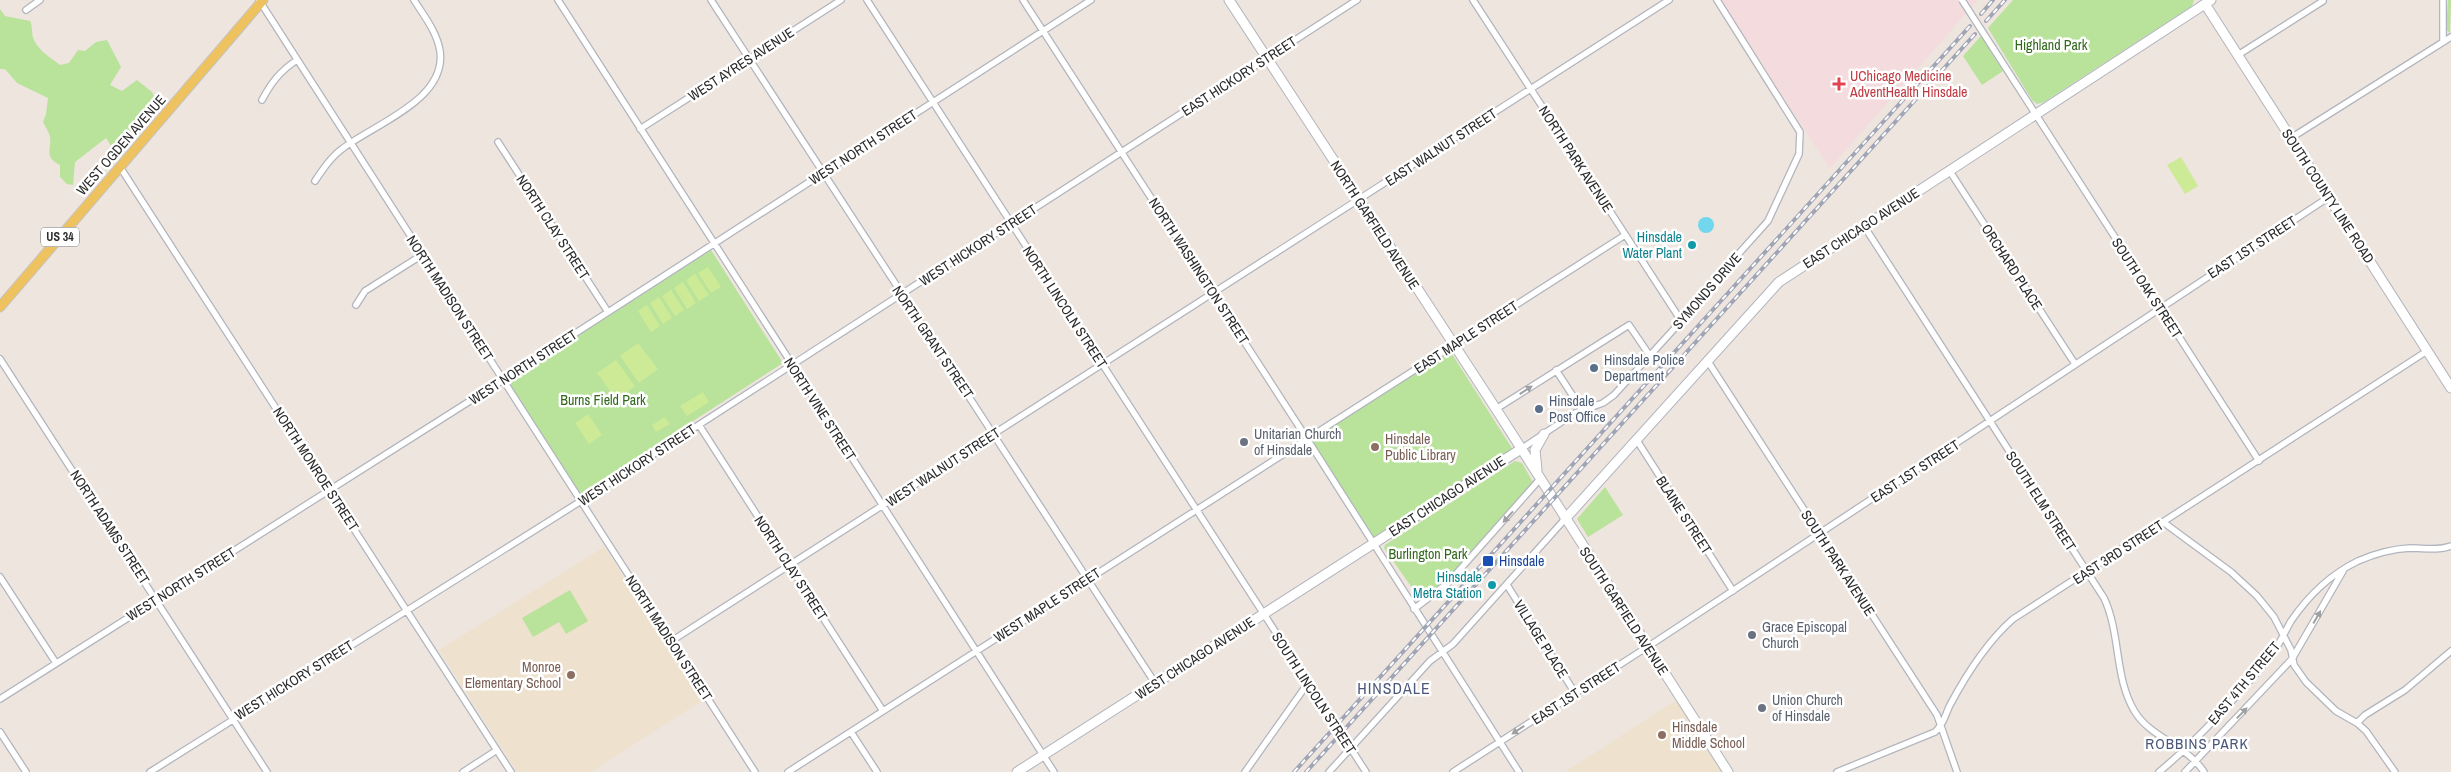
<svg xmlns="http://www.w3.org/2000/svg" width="2451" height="772" viewBox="0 0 2451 772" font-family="'Archivo Narrow',sans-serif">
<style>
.education{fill:#eee1cd}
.medical{fill:#f3dbde}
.green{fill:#b9e29b}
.pitch{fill:#cdea97}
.water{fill:#72d6ed}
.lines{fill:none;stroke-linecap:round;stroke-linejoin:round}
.street-casing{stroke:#b1b5be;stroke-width:8}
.secondary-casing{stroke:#b1b5be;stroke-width:11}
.primary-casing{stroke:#c4c4c4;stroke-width:11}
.street{stroke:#fff;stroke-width:5.5}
.secondary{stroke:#fff;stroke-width:9}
.primary{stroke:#efc260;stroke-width:9}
.rail-casing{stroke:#a0a5b5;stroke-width:4}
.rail{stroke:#fff;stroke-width:2;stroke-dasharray:5.5;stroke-linecap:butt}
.street-bridge-casing{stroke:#b1b5be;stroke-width:8;stroke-linecap:butt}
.street-bridge{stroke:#fff;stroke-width:5.5}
.oneway{fill:#a0a0a0}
.health-dot{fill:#e0444e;stroke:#fff;stroke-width:2}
.culture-dot{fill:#0f9aa8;stroke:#fff;stroke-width:2}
.service-dot{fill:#5c6f8a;stroke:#fff;stroke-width:2}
.worship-dot{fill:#6b7280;stroke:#fff;stroke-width:2}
.education-dot{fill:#8d6e63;stroke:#fff;stroke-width:2}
.transit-dot{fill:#1a4fb4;stroke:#fff;stroke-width:2}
.labels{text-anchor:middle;stroke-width:5;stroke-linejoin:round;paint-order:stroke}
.shield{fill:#fff;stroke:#6b6b6b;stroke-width:1}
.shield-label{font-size:12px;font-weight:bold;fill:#2b2b2b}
.park-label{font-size:14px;fill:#31681b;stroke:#fff}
.street-label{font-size:14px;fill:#2b2b2b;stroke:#fff}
.health-label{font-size:14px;fill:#be3a42;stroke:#fff;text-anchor:start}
.culture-label{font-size:14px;fill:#0d838f;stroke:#fff;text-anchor:end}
.service-label{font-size:14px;fill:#4e5e75;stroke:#fff;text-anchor:start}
.worship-label{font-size:14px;fill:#5b616d;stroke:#fff;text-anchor:start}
.education-label{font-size:14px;fill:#785e54;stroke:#fff;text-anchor:start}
.transit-label{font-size:14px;fill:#164399;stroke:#fff;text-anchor:start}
.neighbourhood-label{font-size:15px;letter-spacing:1px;fill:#4c587b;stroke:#fff}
.quarter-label{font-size:16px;letter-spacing:1px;fill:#4c587b;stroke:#fff}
</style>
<rect width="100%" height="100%" fill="#ede5de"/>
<path class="education" d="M604,547L703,700L591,772H517L439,650Z
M1678,699L1725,772H1565Z"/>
<path class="medical" d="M1718,0H1978L1830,168Z"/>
<path class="green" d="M2013,0H2194L2192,6L2044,102L2037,104L2032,100L1988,28Z
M2448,0H2451L2450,33L2446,30Z
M0,9L5,16L30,21C33,27 31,34 34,40C39,51 51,58 60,65L69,63L78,50L85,51L96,42L107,40L121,67L110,85L122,91L137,80L152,92L157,102L115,152L106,138L75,162L73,185L67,184L60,177V165C43,157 52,149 50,137C49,132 45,126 43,122L46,114L48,98L17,83L5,69H0Z
M1981,36L2003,71L1982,85L1963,56Z
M711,250L783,363L580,494L508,381Z
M1450,351L1513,450L1374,538L1311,439Z
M1515,461L1522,463L1534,484L1450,576L1422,601L1417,600L1415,592L1384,548L1385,545Z
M1605,487L1623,515L1588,537L1577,519Z
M570,590L588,621L566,634L559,622L533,637L522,618Z"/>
<path class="pitch" d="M2181,157L2198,186L2185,194L2167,165Z
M708,267L721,287L711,293L698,273Z
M695,274L709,295L699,301L686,280Z
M683,282L696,303L687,309L674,288Z
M671,290L684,310L675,316L662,296Z
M659,297L672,318L663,324L650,303Z
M647,305L660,326L651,332L638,311Z
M638,343L658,369L639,383L620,356Z
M616,360L635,386L617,400L597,373Z
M703,392L709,402L687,416L680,406Z
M588,414L602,435L589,444L575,423Z
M665,417L670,424L656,432L652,425Z"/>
<path class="water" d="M1698 225a8 8 0 1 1 16 0a8 8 0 1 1-16 0Z"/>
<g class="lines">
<g class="street-casing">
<path id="street" d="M259,0L755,772
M558,0L1054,772
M711,0L1155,683
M867,0L1366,772
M1023,0L1302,431L1519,772
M1473,0L1680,319
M2443,0V41
M26,10L40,0
M1993,48L2259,461
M2238,55L2323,1
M262,100C271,83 280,71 297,60
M640,129L841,0
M2291,138L2451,37
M498,142L608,312
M120,167L511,772
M1949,170L2075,364
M315,181C323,169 331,157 342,149C374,124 447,100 440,51C437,32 424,16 414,0
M1864,226L2104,598C2121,634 2114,678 2135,712C2152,739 2187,745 2204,772
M356,305L365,291L422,255
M0,359L267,772
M1707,360L1937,715L1957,772
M1556,370L1582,410
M1496,409L1629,325L1650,356
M699,425L883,711
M1636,439L1733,591
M1521,449L1575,413L1603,403L1614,395L1674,329L1680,319L1768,221L1799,154L1800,132L1717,0
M2163,522L2231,572L2257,596L2274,617L2291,650L2294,665L2306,682L2336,711L2357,723L2366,731L2395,772
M0,577L56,663
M1507,585L1575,693
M1414,609L1448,583L1540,479
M673,640L1669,0
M0,699L503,380L1091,0
M2357,723L2365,715L2405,690L2451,651
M0,732L26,772
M851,732L877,772
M150,772L581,501L1357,0
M463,772L497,750
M788,772L1625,235
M1245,772L1308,683
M1329,772L1430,661L1453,644L1565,519
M1453,772L1655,642L2329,197
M1837,772L1935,732C1944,724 1945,715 1950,705C1966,675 1988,641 2013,619L2427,351
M2159,772C2200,738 2236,698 2270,657C2279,646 2284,633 2291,621C2309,595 2329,575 2358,561C2374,554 2392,549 2410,548C2424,548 2438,551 2451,546
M2185,772L2292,659L2343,571"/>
</g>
<g class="secondary-casing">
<path id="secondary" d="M1229,0L1496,409L1728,772
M2205,4L2451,388
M1537,470L1535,450L1544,434
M1565,519L1779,282L2211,0
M1017,772L1521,449"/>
</g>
<g class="primary-casing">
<path id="primary" d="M0,307L263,0"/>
</g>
<use href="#street" class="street"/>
<use href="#secondary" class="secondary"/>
<use href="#primary" class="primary"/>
<g class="rail-casing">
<path id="rail" d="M1981,14L1993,0
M1986,21L2005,0
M1294,772L1970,26
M1306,772L1975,34"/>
</g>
<use href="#rail" class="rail"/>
<g class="street-bridge-casing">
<path id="street-bridge" d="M1962,0L1993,48"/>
</g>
<use href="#street-bridge" class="street-bridge"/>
</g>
<defs><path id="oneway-solid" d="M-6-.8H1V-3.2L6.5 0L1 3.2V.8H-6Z" transform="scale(1.25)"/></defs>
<g class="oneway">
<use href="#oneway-solid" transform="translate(1526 390) rotate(-33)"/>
<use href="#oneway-solid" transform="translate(1508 517) rotate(132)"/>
<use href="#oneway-solid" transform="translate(2317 617) rotate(-60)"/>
<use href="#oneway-solid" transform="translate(2242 713) rotate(-46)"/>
<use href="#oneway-solid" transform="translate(1518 730) rotate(147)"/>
</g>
<path class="health-dot" d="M1836.5 76.5h5v5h5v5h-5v5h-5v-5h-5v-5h5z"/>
<g class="culture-dot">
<circle cx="1692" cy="245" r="5"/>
<circle cx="1492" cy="585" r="5"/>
</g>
<g class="service-dot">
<circle cx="1594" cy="368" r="5"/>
<circle cx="1539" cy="409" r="5"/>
</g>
<g class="worship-dot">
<circle cx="1244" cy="442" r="5"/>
<circle cx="1752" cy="635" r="5"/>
<circle cx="1762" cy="708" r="5"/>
</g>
<g class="education-dot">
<circle cx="1375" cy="447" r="5"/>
<circle cx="571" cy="675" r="5"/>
<circle cx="1662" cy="735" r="5"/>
</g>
<rect class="transit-dot" x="1482" y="555" width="12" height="12" rx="2.5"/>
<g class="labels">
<rect class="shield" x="41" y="227.5" width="38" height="19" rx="4"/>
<g class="shield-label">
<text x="60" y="241">US 34</text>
</g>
<g class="park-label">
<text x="2051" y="50">Highland Park</text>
<text x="603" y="405">Burns Field Park</text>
<text x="1428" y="559">Burlington Park</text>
</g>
<g class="street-label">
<text transform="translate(741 64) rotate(-33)" y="5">WEST AYRES AVENUE</text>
<text transform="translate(1239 76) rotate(-33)" y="5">EAST HICKORY STREET</text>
<text transform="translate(121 145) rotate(-49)" y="5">WEST OGDEN AVENUE</text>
<text transform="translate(863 147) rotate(-33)" y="5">WEST NORTH STREET</text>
<text transform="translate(1441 147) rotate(-33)" y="5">EAST WALNUT STREET</text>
<text transform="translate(1576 159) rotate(57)" y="5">NORTH PARK AVENUE</text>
<text transform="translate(2328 196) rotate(57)" y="5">SOUTH COUNTY LINE ROAD</text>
<text transform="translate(1375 225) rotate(57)" y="5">NORTH GARFIELD AVENUE</text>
<text transform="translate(553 227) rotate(57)" y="5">NORTH CLAY STREET</text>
<text transform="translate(1861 228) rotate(-33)" y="5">EAST CHICAGO AVENUE</text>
<text transform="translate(978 245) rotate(-33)" y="5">WEST HICKORY STREET</text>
<text transform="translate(2252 247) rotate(-33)" y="5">EAST 1ST STREET</text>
<text transform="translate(2012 267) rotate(57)" y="5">ORCHARD PLACE</text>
<text transform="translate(1199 271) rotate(57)" y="5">NORTH WASHINGTON STREET</text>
<text transform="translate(2147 288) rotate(57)" y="5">SOUTH OAK STREET</text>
<text transform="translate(1707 291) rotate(-49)" y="5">SYMONDS DRIVE</text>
<text transform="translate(450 298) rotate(57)" y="5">NORTH MADISON STREET</text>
<text transform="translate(1065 307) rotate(57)" y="5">NORTH LINCOLN STREET</text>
<text transform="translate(1466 337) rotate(-33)" y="5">EAST MAPLE STREET</text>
<text transform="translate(933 342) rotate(56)" y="5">NORTH GRANT STREET</text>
<text transform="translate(523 367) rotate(-33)" y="5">WEST NORTH STREET</text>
<text transform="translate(820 409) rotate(57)" y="5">NORTH VINE STREET</text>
<text transform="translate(637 465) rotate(-33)" y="5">WEST HICKORY STREET</text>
<text transform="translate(943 467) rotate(-33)" y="5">WEST WALNUT STREET</text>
<text transform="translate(316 469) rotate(57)" y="5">NORTH MONROE STREET</text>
<text transform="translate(1915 471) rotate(-33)" y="5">EAST 1ST STREET</text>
<text transform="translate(1447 496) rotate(-33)" y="5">EAST CHICAGO AVENUE</text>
<text transform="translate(2041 501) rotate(57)" y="5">SOUTH ELM STREET</text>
<text transform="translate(1684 515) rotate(57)" y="5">BLAINE STREET</text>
<text transform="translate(110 527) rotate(57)" y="5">NORTH ADAMS STREET</text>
<text transform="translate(2118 552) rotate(-33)" y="5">EAST 3RD STREET</text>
<text transform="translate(1838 563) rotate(57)" y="5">SOUTH PARK AVENUE</text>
<text transform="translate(791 568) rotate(57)" y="5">NORTH CLAY STREET</text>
<text transform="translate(181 584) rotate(-32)" y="5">WEST NORTH STREET</text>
<text transform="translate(1047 605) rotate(-33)" y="5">WEST MAPLE STREET</text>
<text transform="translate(1624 611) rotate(57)" y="5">SOUTH GARFIELD AVENUE</text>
<text transform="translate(669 638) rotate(57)" y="5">NORTH MADISON STREET</text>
<text transform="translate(1541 639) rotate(58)" y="5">VILLAGE PLACE</text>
<text transform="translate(1195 658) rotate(-33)" y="5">WEST CHICAGO AVENUE</text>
<text transform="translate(294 680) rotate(-32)" y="5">WEST HICKORY STREET</text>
<text transform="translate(2244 683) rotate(-50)" y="5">EAST 4TH STREET</text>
<text transform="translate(1314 693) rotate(57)" y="5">SOUTH LINCOLN STREET</text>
<text transform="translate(1576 693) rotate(-33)" y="5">EAST 1ST STREET</text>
</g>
<g class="health-label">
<text x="1850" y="81">UChicago Medicine<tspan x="1850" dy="16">AdventHealth Hinsdale</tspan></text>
</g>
<g class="culture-label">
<text x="1682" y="242">Hinsdale<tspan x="1682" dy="16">Water Plant</tspan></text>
<text x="1482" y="582">Hinsdale<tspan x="1482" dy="16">Metra Station</tspan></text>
</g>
<g class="service-label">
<text x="1604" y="365">Hinsdale Police<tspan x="1604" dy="16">Department</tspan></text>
<text x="1549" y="406">Hinsdale<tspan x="1549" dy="16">Post Office</tspan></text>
</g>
<g class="worship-label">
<text x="1254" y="439">Unitarian Church<tspan x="1254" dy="16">of Hinsdale</tspan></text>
<text x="1762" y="632">Grace Episcopal<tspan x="1762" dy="16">Church</tspan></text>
<text x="1772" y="705">Union Church<tspan x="1772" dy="16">of Hinsdale</tspan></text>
</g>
<g class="education-label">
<text x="1385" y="444">Hinsdale<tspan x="1385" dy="16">Public Library</tspan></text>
<text x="561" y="672" text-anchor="end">Monroe<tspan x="561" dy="16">Elementary School</tspan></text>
<text x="1672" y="732">Hinsdale<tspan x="1672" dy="16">Middle School</tspan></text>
</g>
<g class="transit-label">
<text x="1499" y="566">Hinsdale</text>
</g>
<g class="neighbourhood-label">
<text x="2197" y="749">ROBBINS PARK</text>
</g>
<g class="quarter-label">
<text x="1394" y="694">HINSDALE</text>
</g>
</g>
</svg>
